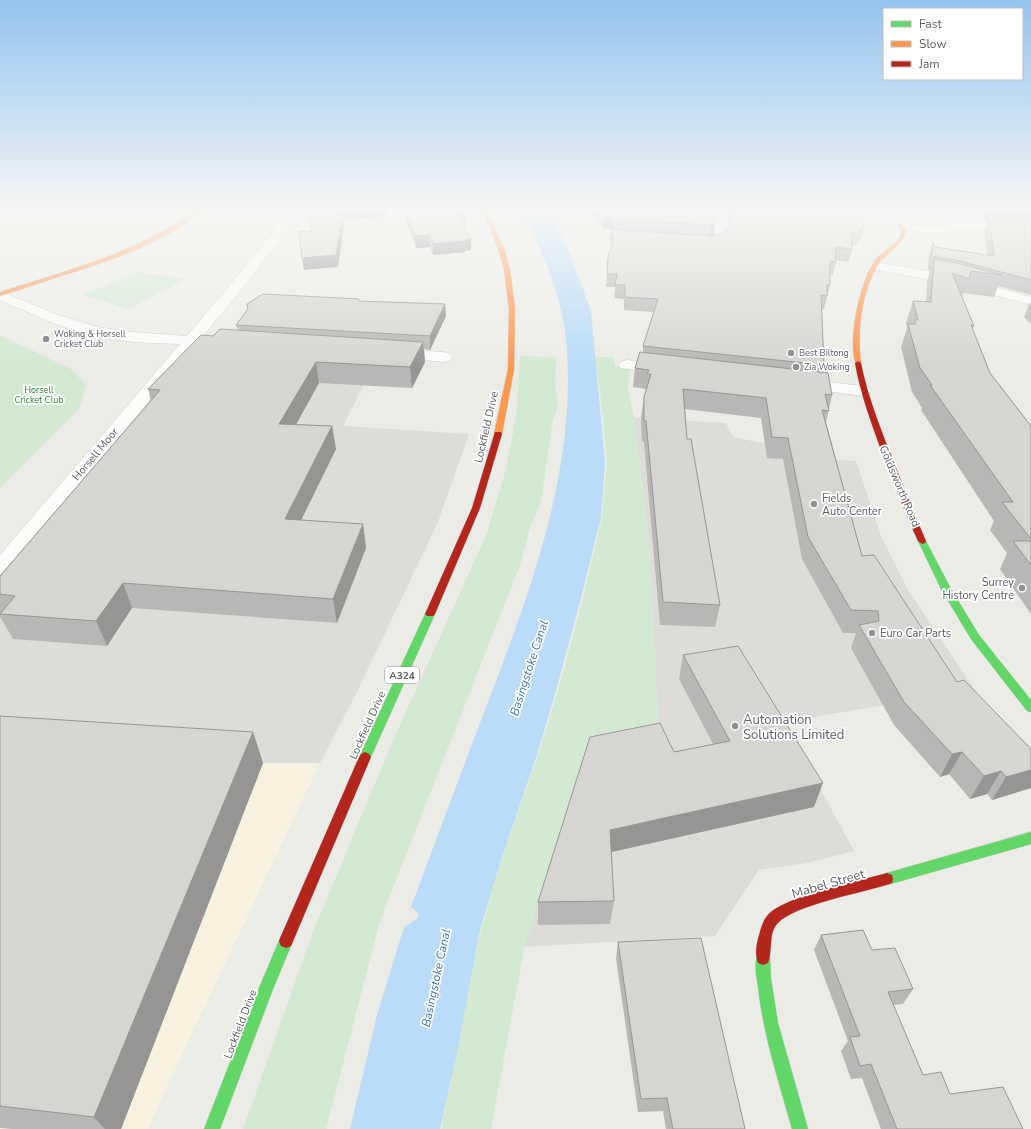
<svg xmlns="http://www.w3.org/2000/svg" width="1031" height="1129" viewBox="0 0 1031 1129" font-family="'Nunito Sans',sans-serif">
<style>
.commercial{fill:#f6f2df}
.industrial{fill:#dddcd8}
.green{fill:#d4e9d2}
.water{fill:#badcf8}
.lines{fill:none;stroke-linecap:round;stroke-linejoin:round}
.street-casing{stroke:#c9c9c9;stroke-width:1}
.fast-casing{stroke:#c9caca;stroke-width:1}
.slow-casing{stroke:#c9caca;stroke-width:1}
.jam-casing{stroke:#c9caca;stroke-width:1}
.street{fill:#fcfcfb;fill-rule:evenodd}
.fast{fill:#63d668;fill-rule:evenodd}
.slow{fill:#ff974d;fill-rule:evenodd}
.jam{fill:#b3261e;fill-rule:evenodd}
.wall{fill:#b8b7b5}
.shaded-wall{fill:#969593}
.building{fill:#d6d5d2;stroke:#969593}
.poi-dot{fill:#8e9192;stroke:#fff;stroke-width:1.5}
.labels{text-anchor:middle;stroke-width:3.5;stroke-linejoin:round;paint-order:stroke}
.far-poi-label{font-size:9px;fill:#5c6065;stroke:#fff;text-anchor:start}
.far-park-label{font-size:9px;fill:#338439;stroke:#fff}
.shield{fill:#fff;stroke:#8d9093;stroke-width:1}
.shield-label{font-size:10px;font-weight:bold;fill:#5c6065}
.street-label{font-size:11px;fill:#5c6065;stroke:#fff}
.poi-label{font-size:11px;fill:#5c6065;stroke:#fff;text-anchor:start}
.water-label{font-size:12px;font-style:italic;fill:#3f75b3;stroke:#fff}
.near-poi-label{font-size:13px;fill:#5c6065;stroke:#fff;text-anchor:start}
.near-street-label{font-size:13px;fill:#5c6065;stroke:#fff}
</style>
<rect width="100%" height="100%" fill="#ecece7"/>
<path class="commercial" d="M0,746L263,763H320L173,1073L148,1129H0Z"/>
<path class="industrial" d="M210,346L377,359L343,426L469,434L438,522L357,692L320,763H263L0,746V605Z
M634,418L726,423L733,437L776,446L804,457L856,461L881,536L907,588L975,690L784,722L854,851L807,863L759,870L715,936L522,947L588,760L659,741L649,544Z"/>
<path class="green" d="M137,272L187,279L128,309L83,295Z
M0,335L71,369L86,385L79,409L0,488Z
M520,356L556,357L555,384L558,404L552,425L541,502L531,525L520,565L380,921L326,1129H243L311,937L390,747L487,533L505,473L513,433L517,409Z
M595,357H613L615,366L630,369L628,387L634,418L649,544L659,742L588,760L525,944L491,1129H441L481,930L502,857L537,758L557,694L583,599L602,517L607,463L602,407Z"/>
<path class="water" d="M519,208H546L570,253L591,311L605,463L601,517L581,598L555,694L536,758L502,857L480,930L457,1053L440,1129H350L377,1015L404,927L417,919L419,914L411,907C436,840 461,773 486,707C531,590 578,466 566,339C562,297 540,244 519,208Z"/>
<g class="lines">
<g class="street-casing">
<path id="street" d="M292,208H304L241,290L202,337L206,338L209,341L206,344L195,345L8,574L0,576V555L180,344C156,343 133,343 110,339C71,332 35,316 0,300V291L58,315L97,327L132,332L187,336L231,284Z
M715,208H727L725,239C718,248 701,248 691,246L689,243L691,240L708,239L713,237Z
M762,208H817L880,212L889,214L906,208H927L945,212L958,222H988L1031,225V233L988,228H955L945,233L927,234L896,226L889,220L880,218L768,211ZM908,214L931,215L947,223C934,230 910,226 899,217Z
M951,208C962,207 1003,205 1010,213L1004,216L957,211Z
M875,262L955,276L1031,297V305L954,284L870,269L869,266L870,263Z
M395,349L444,352L450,354L452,357L450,360L444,362L390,357L387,354L390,351Z
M627,360L665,364L671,366L673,369L671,372L665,374L621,368L619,365L621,362Z
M801,379L863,386L869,387L871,391L869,395L863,396L795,387L793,384L795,381Z"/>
</g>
<g class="fast-casing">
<path id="fast" d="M922,538L926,541L951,589L979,635L1031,700V712L1027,711L971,639L941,589L918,541Z
M430,611L433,612L435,614L371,757L369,760L365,762L361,760L359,757L425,614L427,612Z
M1031,832V844L887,885L882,883L881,879L882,875L887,873Z
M286,934L291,936L293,941L273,989L220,1129H204L259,988L281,936Z
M763,951L768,953L770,958L771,979L778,1023L808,1129H792C779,1082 763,1035 758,986C756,976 754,963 758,953Z"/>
</g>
<g class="slow-casing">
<path id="slow" d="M199,208H204C168,243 106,262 58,277C39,283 20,290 0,296V292C72,269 137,253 199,208Z
M482,208H486L505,251L510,270L515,308L514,369L502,434L498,436L494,434L508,369L509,308L504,270L499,251Z
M900,223C919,235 883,255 878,265C861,293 857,331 861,363L856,364C847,341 860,284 873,263C880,252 893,247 900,237L901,232L898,224Z"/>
</g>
<g class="jam-casing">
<path id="jam" d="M858,361L861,363C867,393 878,422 889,450C901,481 913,511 926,541L925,543L922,544L918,541C904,511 893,481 881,450C871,422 860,393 855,363Z
M495,432H501L502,434L480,508L435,614L433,616H427L425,614L472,508Z
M365,752L369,754L371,757L291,946L286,948L281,946L279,941L281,936L359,757L361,754Z
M887,873L892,875L893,879L892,883C865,893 794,904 777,924C768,935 773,951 768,963L763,965L758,963C755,955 756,947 758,939C760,932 762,922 767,916C781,897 862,880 887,873Z"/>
</g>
<use href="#street" class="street"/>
<use href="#fast" class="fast"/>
<use href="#slow" class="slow"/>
<use href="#jam" class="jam"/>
</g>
<path class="wall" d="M401,208H462L465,215V226H464L471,239V250L465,251V252L433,255L430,247L416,248Z
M590,208H715V223L714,235L712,236L723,233L728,227V208H872V210L858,209L864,229L860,241H858L857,245H852V249L849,262L836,260L833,275L830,274V285L824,309H822L824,365L822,373L832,395L826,422L862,556L957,682L1031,749V788L992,800L987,794L970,799L949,774L940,777L894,725L851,648L856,633H843L802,559L783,459L767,458L761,418L685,409L687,439L720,605L715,627L660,625L644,442L642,441L641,417L644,397L646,389L633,387L635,368L643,353V346L654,312L624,310V299L614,298L615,287H606L608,257L612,245L609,240L610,228L615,229L613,228L603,229L602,226H598Z
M986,208H1031V295L998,286L994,297L963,293L962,298L974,326L972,329L990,373L1031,426V614L1000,569L1007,553L990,530L994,521L921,410L922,408L912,392L901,347L907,328L906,323L913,301L926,302L927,281L930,270H928L929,255L933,242L935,247L987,255L984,230L988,221L984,220L983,215Z
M359,301L445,304L446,316L430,350L424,349L425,362L412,388L319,383L296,424L332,426L336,449L301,520L363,524L366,548L337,623L132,608L107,646L13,639L1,618H0V576L151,401L148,389L238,330L236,325Z
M1031,302V324L1024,317L1029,304Z
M683,655L814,807L611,852L614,901L610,924L538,925V902L674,752L713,744L679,679Z
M0,716L253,732L263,763L121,1129H12L0,1128Z
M821,935L872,950L913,989L903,1004L893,1005L923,1075L950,1094L1023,1129H881L862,1078L851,1079L841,1051L848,1041L814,950Z
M618,942L745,1129H666L663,1111L638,1112L616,958Z"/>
<path class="shaded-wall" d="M356,208H386L387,216L343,220L344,226L338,267L304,270L302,258L336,220L334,209Z
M465,215V226L458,227V216Z
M614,216L613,228L603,229L604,217Z
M715,223L714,235L710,237L711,225Z
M429,235L430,247L416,248L415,236Z
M471,239V250L465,251V252L433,255V244Z
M445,304L446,316L430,350V336Z
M423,342L425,362L412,388L410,367Z
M316,362L319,383L284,446L279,424Z
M332,426L336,449L290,543L285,519Z
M363,524L366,548L337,623L333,599Z
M123,583L132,608L107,646L96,621Z
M253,732L263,763L121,1129H105L94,1117Z
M962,752L949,774L940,777L952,754Z
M1031,770V788L992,800L1006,777Z
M1001,771L987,794L970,799L984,776Z
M823,783L814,807L607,853L610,830Z"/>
<path class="building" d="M334,208H356L334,209Z
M404,208H462L465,215L458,216L471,239L464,240L465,241L433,244L429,235L415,236Z
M596,208H715V223L711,225L618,220L614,216L604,217L602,214H598Z
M730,208H858L864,229L859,228L860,233H851L852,249L835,247L836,262L830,261V285H827V296L821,295L824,365L643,346L658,299L625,297V285H615L617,274H607L608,257L614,237L610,228L619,230L712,236L723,233L730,225Z
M988,208H1031V211Z
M342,215L336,255L302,258L299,232L311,231L310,217Z
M989,217L1031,221V280L960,261L932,256L933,242L935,247L994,256Z
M934,259L961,264L1002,275L971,271L969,279L952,273L974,326L971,325L990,373L1031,426V539L1002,502H1013L930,385H932L920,368L908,324H916L914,320H918L913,301L931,302Z
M263,294L359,299V301L445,304L430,336L236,325L248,309L247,304Z
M220,329L423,342L410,367L316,362L279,424L332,426L285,519L363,524L333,599L123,583L96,621L0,614L15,596L0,594V576L160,390L148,389L201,335L213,336Z
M640,352L828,373L832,395L825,394L829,411L822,410L862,556L874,555L957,682L964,680L1031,749V770L1006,777L1001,771L984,776L962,752L952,754L904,702L859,625L879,621L878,611L851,610L808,537L788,438L772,437L766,398L683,389L687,439H691L720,605L663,602L646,421H644V397L651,374H647L649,370L635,368Z
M1013,541H1031V565Z
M738,646L823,783L610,830L614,901L538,902L590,737L660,723L674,752L730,741L683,655Z
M0,716L253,732L94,1117L0,1106Z
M863,930L872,950L895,948L913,989L888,992L923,1075L941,1072L950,1094L1003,1087L1023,1129H897L871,1064L860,1066L850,1037L860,1036L821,935Z
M701,938L745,1129H673L667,1098L641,1099L618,942Z"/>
<linearGradient id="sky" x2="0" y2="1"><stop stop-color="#95c4ee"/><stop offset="0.57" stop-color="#f6f6f4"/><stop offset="1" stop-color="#f6f6f4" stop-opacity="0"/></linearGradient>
<rect width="1031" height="366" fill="url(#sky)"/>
<g class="poi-dot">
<circle cx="46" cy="339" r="4"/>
<circle cx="791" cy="353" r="4"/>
<circle cx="796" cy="367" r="4"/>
<circle cx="814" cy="504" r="4"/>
<circle cx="1022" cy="588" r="4"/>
<circle cx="872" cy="633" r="4"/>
<circle cx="735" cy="726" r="4"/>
</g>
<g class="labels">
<g class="far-poi-label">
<text x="54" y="337">Woking &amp; Horsell<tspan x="54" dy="10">Cricket Club</tspan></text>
<text x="799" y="356">Best Biltong</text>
<text x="804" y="370">Zia Woking</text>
</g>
<g class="far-park-label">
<text x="39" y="393">Horsell<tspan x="39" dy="10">Cricket Club</tspan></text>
</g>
<rect class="shield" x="385" y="667" width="34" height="16" rx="3"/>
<g class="shield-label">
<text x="402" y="679">A324</text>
</g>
<g class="street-label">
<text transform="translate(486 427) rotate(-77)" y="4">Lockfield Drive</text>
<text transform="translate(95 454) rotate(-50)" y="4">Horsell Moor</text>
<text transform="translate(900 486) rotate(67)" y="4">Goldsworth Road</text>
<text transform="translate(367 725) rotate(-66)" y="4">Lockfield Drive</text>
<text transform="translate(240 1024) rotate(-69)" y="4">Lockfield Drive</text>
</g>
<g class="poi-label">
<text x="822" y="502">Fields<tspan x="822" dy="13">Auto Center</tspan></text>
<text x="1014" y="586" text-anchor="end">Surrey<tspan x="1014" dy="13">History Centre</tspan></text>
<text x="880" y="637">Euro Car Parts</text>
</g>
<g class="water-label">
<text transform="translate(529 668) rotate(-72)" y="4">Basingstoke Canal</text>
<text transform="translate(436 978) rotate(-78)" y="4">Basingstoke Canal</text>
</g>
<g class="near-poi-label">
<text x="743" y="724">Automation<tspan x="743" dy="15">Solutions Limited</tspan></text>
</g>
<g class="near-street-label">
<text transform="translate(828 883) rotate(-16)" y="5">Mabel Street</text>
</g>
</g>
<rect x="883" y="8" width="140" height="72" fill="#ffffff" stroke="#bebfc1"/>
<rect x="891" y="21" width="20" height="6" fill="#63d668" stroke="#bebfc1"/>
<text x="919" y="28" font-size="12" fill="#5c6065">Fast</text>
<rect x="891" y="41" width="20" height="6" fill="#ff974d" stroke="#bebfc1"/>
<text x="919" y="48" font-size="12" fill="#5c6065">Slow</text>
<rect x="891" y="61" width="20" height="6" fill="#b3261e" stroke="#bebfc1"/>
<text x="919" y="68" font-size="12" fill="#5c6065">Jam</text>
</svg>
